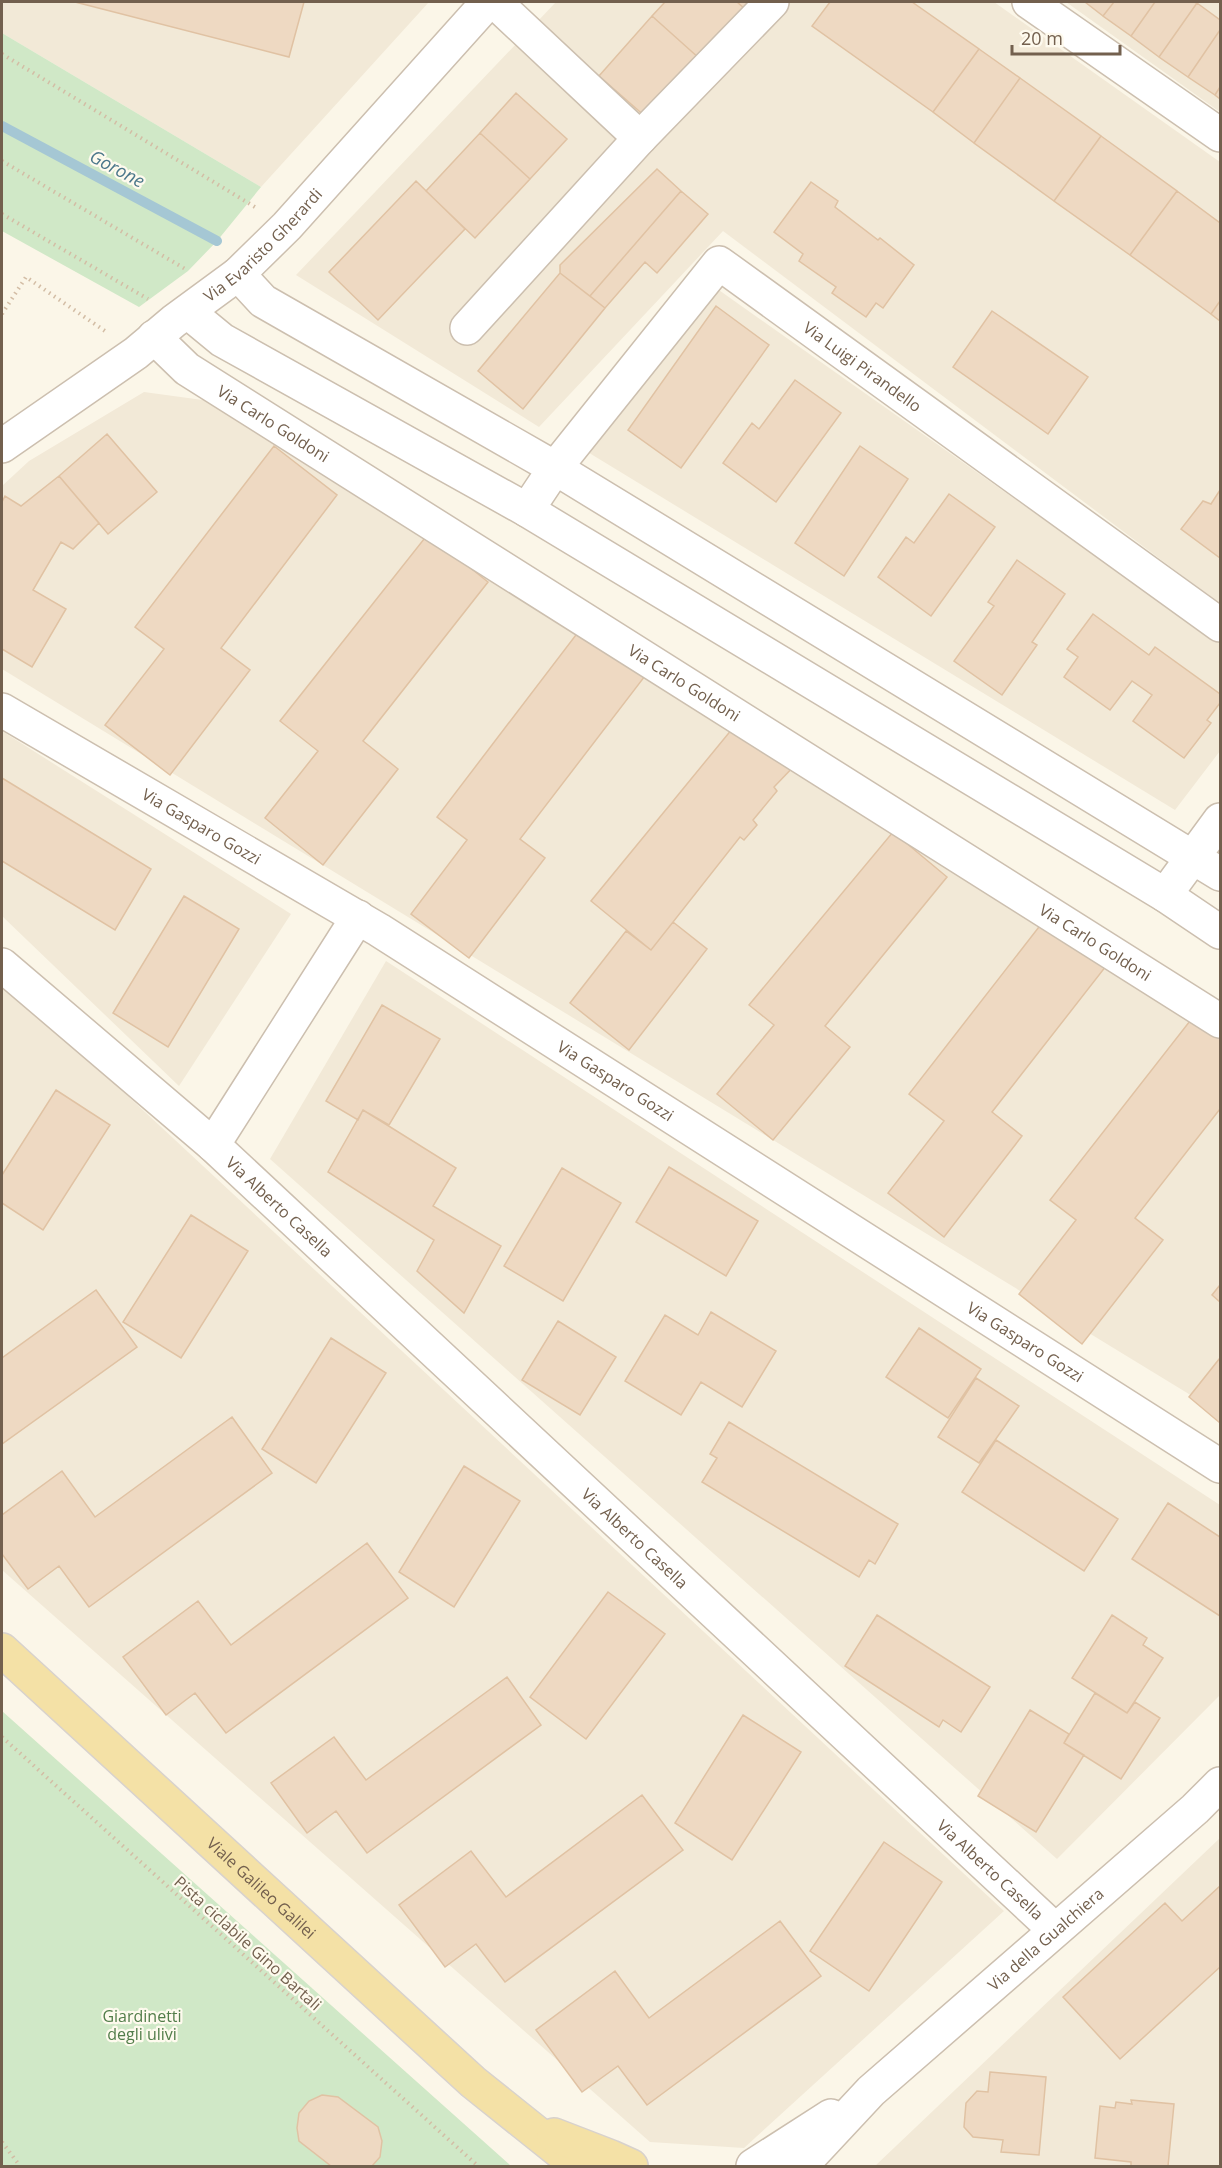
<svg xmlns="http://www.w3.org/2000/svg" width="1222" height="2168" viewBox="0 0 1222 2168" font-family="'Open Sans',sans-serif">
<style>
.residential{fill:#f2e9d7}
.green{fill:#d0e8c7}
.lines{fill:none;stroke-linecap:round;stroke-linejoin:round}
.stream{stroke:#a5c7d4;stroke-width:10}
.building{fill:#eed9c2;stroke:#e0c2a3;stroke-width:1.5}
.minor-casing{stroke:#ccbfaf;stroke-width:36}
.major-casing{stroke:#d8d2cd;stroke-width:36}
.path{stroke:#d3bda5;stroke-width:4;stroke-dasharray:1.5 4.5;stroke-linecap:butt}
.minor{stroke:#fff;stroke-width:33}
.major{stroke:#f4e1a6;stroke-width:33}
.labels{text-anchor:middle;stroke-width:4.5;stroke-linejoin:round;paint-order:stroke}
.street-label{font-size:16px;fill:#73604e;stroke:#fefaee}
.park-label{font-size:16px;fill:#527d4a;stroke:#fefaee}
.water-label{font-size:18px;font-style:italic;fill:#4c788b;stroke:#fefaee}
</style>
<rect width="100%" height="100%" fill="#fbf6e8"/>
<path class="residential" d="M2,2H429L261,187L2,33Z
M556,2H994L1220,162V604L723,231L539,427L296,275Z
M1066,2H1220V112Z
M716,288L1220,644V751L1175,810L586,451Z
M144,392L210,401L1220,1021V1413L2,669V486L29,461Z
M2,731L291,914L179,1086L2,916Z
M386,961L1220,1505V1695L1057,1859L270,1159Z
M2,979L1004,1911L744,2148L650,2142L2,1570Z
M1220,1838V2166H875Z"/>
<path class="green" d="M2,33L261,187L217,241L188,271L139,307L2,231Z
M2,1711L511,2166H2Z"/>
<g class="lines">
<path class="stream" d="M2,126L217,241"/>
</g>
<path class="building" d="M75,2H304L289,57Z
M665,2H737L745,9L700,59L652,16Z
M737,2H752L745,9Z
M830,2H912L979,49L933,112L812,26Z
M1085,2H1114L1103,16Z
M1114,2H1155L1131,36L1103,16Z
M1155,2H1194L1197,3L1159,57L1131,36Z
M1197,3L1220,20V30L1188,77L1159,57Z
M652,16L700,59L647,118L599,76Z
M1220,30V87L1215,95L1188,77Z
M979,49L1020,78L974,143L933,112Z
M1020,78L1101,136L1054,201L974,143Z
M1220,87V99L1215,95Z
M516,93L567,139L530,179L480,133Z
M480,133L530,179L475,238L426,191Z
M1101,136L1177,191L1130,255L1054,201Z
M657,169L681,191L590,296L560,273V265Z
M416,181L465,229L378,320L329,272Z
M811,182L838,201L835,207L878,240L880,238L914,265L883,308L876,303L866,317L832,293L836,287L799,261L803,254L774,232Z
M681,191L708,214L657,273L645,262L605,308L590,296Z
M1177,191L1220,223V301L1211,314L1130,255Z
M560,273L605,308L523,409L478,371Z
M1220,301V321L1211,314Z
M716,306L769,345L681,468L628,430Z
M992,311L1088,377L1048,434L953,367Z
M795,380L841,413L776,502L723,463L752,423L759,429Z
M107,434L157,492L108,534L59,476Z
M274,446L337,495L221,648L250,670L170,775L105,725L164,649L135,627Z
M860,446L908,479L844,576L795,543Z
M59,476L99,523L73,549L61,542L33,590L66,609L32,667L2,649V502L5,496L21,506Z
M1220,490V558L1181,529L1203,501L1211,504Z
M949,494L995,527L931,616L878,577L906,537L914,543Z
M428,534L488,582L363,741L398,769L323,865L265,818L318,751L280,721Z
M1017,560L1065,594L1032,642L1037,645L1002,695L954,661L994,606L988,602Z
M1093,614L1149,655L1155,647L1220,694V703L1207,720L1211,723L1184,758L1133,721L1152,695L1132,681L1110,710L1064,677L1078,657L1067,649Z
M582,627L645,676L520,839L545,858L469,958L411,914L467,840L437,817Z
M737,723L796,764L774,787L777,791L753,820L757,825L744,840L740,837L651,950L591,901Z
M2,778L151,869L115,930L2,861Z
M893,832L947,877L825,1026L850,1047L773,1140L717,1094L774,1025L749,1005Z
M184,896L239,929L168,1047L113,1013Z
M1049,914L1110,961L992,1112L1022,1136L944,1237L888,1193L944,1121L909,1094Z
M673,922L707,949L629,1050L570,1003L626,931L651,950Z
M382,1005L440,1039L389,1125L363,1110L358,1120L326,1101Z
M1197,1012L1220,1030V1109L1135,1218L1163,1240L1082,1344L1019,1294L1076,1220L1050,1200Z
M56,1090L110,1125L43,1230L2,1203V1175Z
M363,1110L456,1168L433,1206L501,1246L464,1313L417,1271L434,1240L328,1172Z
M669,1167L758,1221L726,1276L636,1222Z
M562,1168L621,1203L563,1301L504,1266Z
M191,1215L248,1251L181,1358L123,1322Z
M1220,1285V1302L1212,1295Z
M96,1290L137,1347L2,1444V1358Z
M711,1312L776,1351L742,1407L701,1382L681,1415L625,1381L665,1315L698,1335Z
M558,1321L616,1357L580,1415L522,1380Z
M919,1328L981,1369L948,1418L886,1377Z
M331,1338L386,1373L316,1483L262,1449Z
M1220,1358V1423L1189,1397Z
M976,1378L1019,1406L979,1463L938,1437Z
M232,1417L272,1473L89,1607L59,1566L28,1589L2,1554V1515L62,1471L95,1517Z
M729,1422L898,1524L875,1564L869,1560L859,1577L702,1482L717,1458L710,1454Z
M996,1440L1118,1519L1084,1571L962,1492Z
M464,1466L520,1501L454,1607L399,1572Z
M1168,1503L1220,1537V1616L1132,1559Z
M367,1543L408,1598L226,1733L195,1693L166,1715L123,1657L198,1601L231,1645Z
M608,1592L665,1634L586,1739L530,1697Z
M877,1615L990,1687L961,1732L943,1720L939,1727L845,1666Z
M1112,1615L1147,1638L1143,1645L1163,1658L1127,1713L1072,1678Z
M507,1677L541,1725L367,1853L336,1811L307,1833L271,1783L334,1737L366,1780Z
M1095,1693L1127,1713L1135,1702L1160,1718L1121,1779L1064,1743Z
M1030,1710L1069,1734L1064,1743L1084,1755L1036,1832L978,1796Z
M743,1715L801,1752L732,1860L675,1823Z
M642,1795L683,1850L505,1982L476,1944L445,1967L399,1905L471,1851L506,1897Z
M884,1842L942,1882L869,1991L810,1951Z
M1220,1886V1967L1120,2059L1063,1997L1165,1903L1182,1921Z
M780,1921L821,1976L647,2105L618,2066L582,2092L536,2030L615,1971L649,2018Z
M990,2072L1046,2077L1039,2155L1001,2152L1003,2140L973,2137L964,2127L966,2103L977,2091L988,2092Z
M322,2095L338,2097L378,2127L382,2141L380,2157L372,2166H331L299,2141L297,2128L299,2113L309,2101Z
M1131,2100L1174,2104L1168,2166H1131V2162L1095,2158L1100,2106L1115,2108L1116,2102L1132,2104Z"/>
<g class="lines">
<g class="minor-casing">
<g id="minor">
<path d="M1029,2L1220,135"/>
<path d="M640,138L772,2"/>
<path d="M238,274L263,301L555,468L1220,874"/>
<path d="M188,312L222,340L527,510L1165,895L1220,932"/>
<path d="M467,328L640,138L495,2"/>
<path id="s1" d="M154,337L187,369L1220,1021"/>
<path id="s2" d="M2,446L136,353L174,321L238,274L287,226L488,2"/>
<path id="s3" d="M527,510L555,468L719,263L1220,625"/>
<path id="s4" d="M2,710L379,930L1220,1466"/>
<path d="M1165,895L1220,820"/>
<path id="s5" d="M2,965L213,1145L1055,1930"/>
<path d="M213,1145L358,917"/>
<path d="M753,2166L831,2116"/>
<path id="s6" d="M801,2166L871,2091L1195,1809L1220,1784"/>
</g>
</g>
<g class="major-casing">
<g id="major">
<path id="s7" d="M2,1650L473,2082L578,2166"/>
<path d="M554,2135L611,2157L631,2166"/>
</g>
</g>
<path class="path" d="M2,54L255,207
M2,161L187,270
M2,214L148,299
M2,314L26,277L105,331
M2,1737L478,2166
M2,2142L20,2166"/>
<use href="#minor" class="minor"/>
<use href="#major" class="major"/>
</g>
<g class="labels">
<g class="street-label">
<text dy="6" stroke="none"><textPath href="#s2" startOffset="330">Via Evaristo Gherardi</textPath></text>
<text dy="6" stroke="none"><textPath href="#s3" startOffset="490">Via Luigi Pirandello</textPath></text>
<text dy="6" stroke="none"><textPath href="#s1" startOffset="148">Via Carlo Goldoni</textPath></text>
<text dy="6" stroke="none"><textPath href="#s1" startOffset="634">Via Carlo Goldoni</textPath></text>
<text dy="6" stroke="none"><textPath href="#s4" startOffset="231">Via Gasparo Gozzi</textPath></text>
<text dy="6" stroke="none"><textPath href="#s1" startOffset="1120">Via Carlo Goldoni</textPath></text>
<text dy="6" stroke="none"><textPath href="#s4" startOffset="717">Via Gasparo Gozzi</textPath></text>
<text dy="6" stroke="none"><textPath href="#s5" startOffset="368">Via Alberto Casella</textPath></text>
<text dy="6" stroke="none"><textPath href="#s4" startOffset="1203">Via Gasparo Gozzi</textPath></text>
<text dy="6" stroke="none"><textPath href="#s5" startOffset="854">Via Alberto Casella</textPath></text>
<text dy="6" stroke="none"><textPath href="#s5" startOffset="1340">Via Alberto Casella</textPath></text>
<text dy="6" stroke="none"><textPath href="#s7" startOffset="352">Viale Galileo Galilei</textPath></text>
<text dy="6" stroke="none"><textPath href="#s6" startOffset="334">Via della Gualchiera</textPath></text>
<text transform="translate(248 1943) rotate(42)" y="6">Pista ciclabile Gino Bartali</text>
</g>
<g class="park-label">
<text x="142" y="2022">Giardinetti<tspan x="142" dy="18">degli ulivi</tspan></text>
</g>
<g class="water-label">
<text transform="translate(117 169) rotate(28)" y="6">Gorone</text>
</g>
</g>
<rect width="1222" height="2168" fill="none" stroke="#73604e" stroke-width="6"/>
<path d="M1012 45v9h108v-9" fill="none" stroke="#73604e" stroke-width="3"/>
<text x="1021" y="45" font-size="18" fill="#73604e" stroke="#fefaee" stroke-width="4.5" paint-order="stroke">20 m</text>
</svg>
